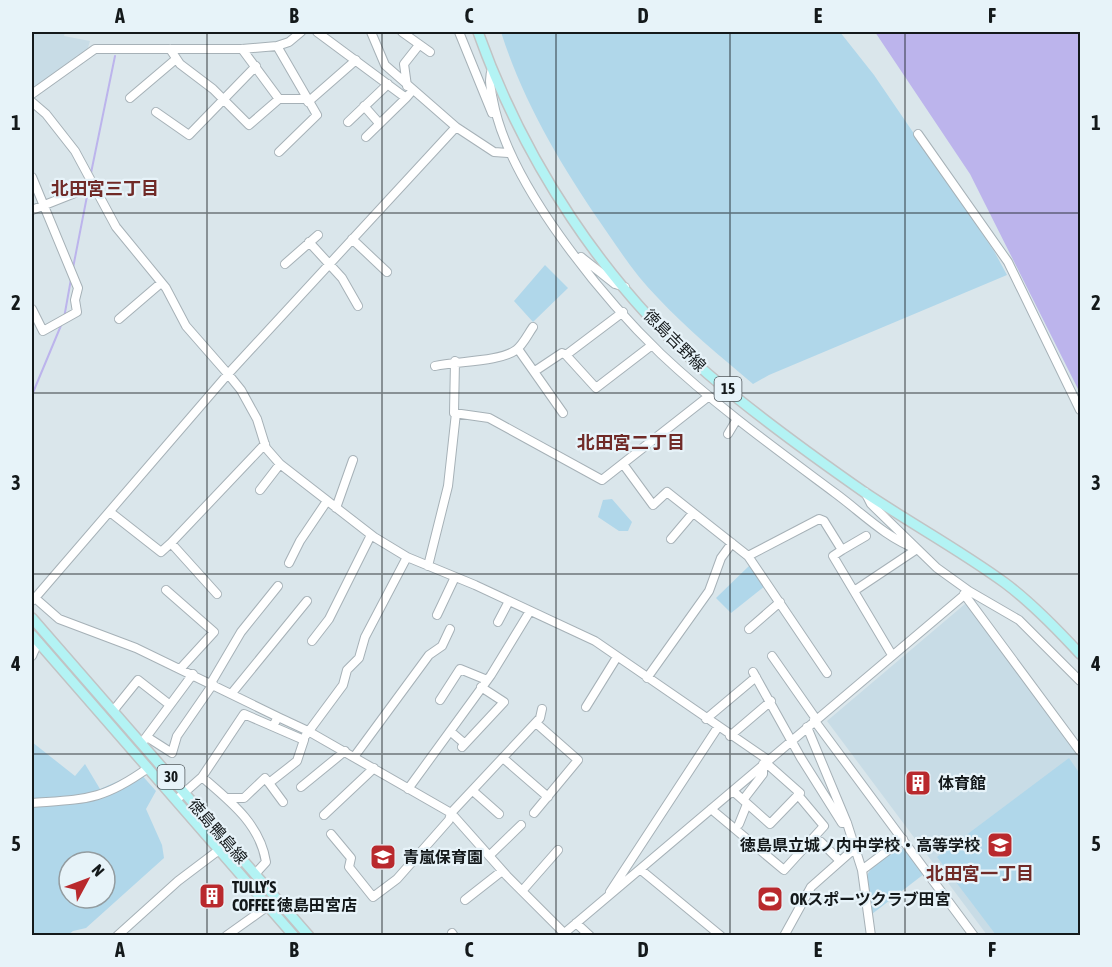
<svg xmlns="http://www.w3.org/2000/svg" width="1112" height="967" viewBox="0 0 1112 967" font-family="'Asap Condensed','Noto Sans JP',sans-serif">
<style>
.built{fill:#c8dce6}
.green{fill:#b0d7ea;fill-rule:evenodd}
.water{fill:#bcb4ec}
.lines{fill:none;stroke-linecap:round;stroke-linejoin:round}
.stream{stroke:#bcb4ec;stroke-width:2}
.minor-casing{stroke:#a6b1b7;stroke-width:10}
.major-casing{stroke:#c2c3c4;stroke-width:12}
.minor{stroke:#fff;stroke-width:8}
.major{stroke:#b3f3f4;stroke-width:9}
.grid{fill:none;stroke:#14191b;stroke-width:1.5;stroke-opacity:0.55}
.labels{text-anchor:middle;stroke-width:4.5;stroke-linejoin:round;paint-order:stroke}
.shield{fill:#e7f3f9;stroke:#535a5e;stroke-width:1.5}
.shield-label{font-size:15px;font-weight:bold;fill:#14191b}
.street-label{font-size:16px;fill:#14191b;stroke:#e7f3f9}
.poi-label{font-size:16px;font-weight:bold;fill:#14191b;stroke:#e7f3f9;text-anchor:start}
.neighbourhood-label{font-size:18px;font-weight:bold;fill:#702a27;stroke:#e7f3f9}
.neatline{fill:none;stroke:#14191b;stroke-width:2}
.grid-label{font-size:20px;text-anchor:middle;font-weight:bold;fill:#14191b}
</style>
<rect width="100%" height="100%" fill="#dae6eb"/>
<path class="built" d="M32,32H65L64,36L90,41L87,51L32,91Z
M965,604L972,607L1080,754V935H987L827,721Z"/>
<path class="green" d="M501,32H840L874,75L994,251L1007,275L769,375L753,384C720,356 687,329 658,298C635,275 618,248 600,222C559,162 523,101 501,32Z
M545,265L568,288L533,322L514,301Z
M612,499L632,522L628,531H619L598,517L603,500Z
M750,565L765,586L731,613L716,598Z
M32,742L75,776L85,764L100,789L139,772L156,791L146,809L162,845L164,858L86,928L73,931L68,935H32ZM69,862H105V898H69Z
M1069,758L1080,774V935H996L937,857Z
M899,848L904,849L924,874L872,914C864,868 860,876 899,848Z"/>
<path class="water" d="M875,32H1080V393L970,174Z"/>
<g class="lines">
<path class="stream" d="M35,32H36
M91,173L115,56
M73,268L88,191
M64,318L71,279
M32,395L62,323"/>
<g class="minor-casing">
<path id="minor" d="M317,32L406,98L412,91
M371,32L385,65L456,127
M402,32L430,52
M459,32L492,113
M277,46L317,115L279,152
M170,49L180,64L213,89L249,125L279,99L242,49
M492,69C488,79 491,90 493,100C508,183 601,296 661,354C715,405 776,449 835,493C861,512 886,538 917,549
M407,86L404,64L419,45
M32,94L95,49H242L277,46L289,42L301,32
M130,98L176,59
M279,99H306
M32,102L46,114L75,151L116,227L166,288L186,326L228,374L456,127L494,152L508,153
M308,102L356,60
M364,106L379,123
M156,112L189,135L256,66
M348,122L388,84
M918,134L1008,262L1080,410
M366,137L406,98
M32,177L78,288L75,300L77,312L43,331L32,309
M32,210L95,185
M352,239L387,272
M309,242L342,278L358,306
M581,257L615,284L625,287
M285,264L318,235
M623,312L566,355L596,388L652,345
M119,319L161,283
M518,349L563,413
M455,361L454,413L489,418L602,480L709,396
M435,366C456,361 500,362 516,350C523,345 528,334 533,327
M535,371L562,353L566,355
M728,434L737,419
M623,464L653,505L667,492L748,556L827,673
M260,490L280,464
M865,492L871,504L937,568L969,591L1019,620L1080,681
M336,508L353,460
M110,512L161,552L171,543
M671,539L693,513
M842,550L866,536
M748,556L819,519L824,521L842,550L833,556L892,655
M289,563L300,541L327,501
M428,566L448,486L456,413
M166,590L214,632L181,668
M854,591L917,549
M217,594L171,543L265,444
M964,594L1080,751
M35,598L228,374L241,390L257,419L266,448L280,464L374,537L407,557L475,585L595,641L768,760
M32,601L35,598L59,619L136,648L278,717
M437,615L455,577
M498,622L509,601
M749,629L780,602
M312,641L329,619L371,535
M32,656L38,642
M772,656L816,719
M753,672L801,758L842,823H847
M647,678L709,591L721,558L732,543
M211,683L241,632L278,586
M232,693L307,601
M440,700L460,669L487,680
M586,707L617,657
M113,711L138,680L170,705
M706,719L756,677
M814,720L974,936
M273,726L278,717L308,731L451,813L540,718L542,709
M807,727L847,823L862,870
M450,731L465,744
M306,735L343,685L347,670L359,658L365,637L407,557
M730,736L771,701
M147,737L172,753L177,736L213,684
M144,740L193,674
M462,747L504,702L481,687
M354,757L429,655L442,646L450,629
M503,758L548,797
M765,762L800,793L798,795
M202,777L244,714L304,740L297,761L269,783L265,778L244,798H226
M269,783L283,802
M301,787L345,751
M408,789L491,675L530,611
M473,791L499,814
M176,800L202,777C230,801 260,824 266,862L255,874
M743,800L763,774V764
M32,803C85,799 102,801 148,768
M711,809L784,870L824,826L798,795L770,824L733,791
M534,813L578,760L536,723
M324,815L374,768
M739,824L747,804
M331,834L351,858L349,867L373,897L397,879L449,820L451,813L507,876L564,933
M821,842L840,861
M489,856L521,825
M641,870L721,936
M522,891L558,850
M610,892L718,727
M465,900L502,871
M576,923L590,936
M452,933L454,936
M117,936L178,881L219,850
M226,936L268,906
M561,936L969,591
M784,936L811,887L854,849
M871,936L862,870L903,839"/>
</g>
<g class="major-casing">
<path id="major" d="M478,32C524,161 604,284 708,374C757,416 811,455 864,492C910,523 960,550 1005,583C1033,604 1057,629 1080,654
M32,618L309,936
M32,635L294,936"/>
</g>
<use href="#minor" class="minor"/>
<use href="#major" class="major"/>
</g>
<path class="grid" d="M207,32V936M382,32V936M556,32V936M730,32V936M905,32V936M32,213H1080M32,393H1080M32,574H1080M32,754H1080"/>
<defs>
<g id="building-square" transform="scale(1.35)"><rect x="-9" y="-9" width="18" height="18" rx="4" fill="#b9292d" stroke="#e7f3f9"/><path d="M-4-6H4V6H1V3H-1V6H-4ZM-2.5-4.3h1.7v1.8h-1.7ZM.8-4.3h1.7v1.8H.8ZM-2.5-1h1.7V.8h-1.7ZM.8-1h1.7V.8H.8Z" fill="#fff"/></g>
<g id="school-square" transform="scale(1.35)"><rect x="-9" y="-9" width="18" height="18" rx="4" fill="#b9292d" stroke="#e7f3f9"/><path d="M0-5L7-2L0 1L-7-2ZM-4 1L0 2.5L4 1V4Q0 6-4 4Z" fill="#fff"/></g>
<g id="stadium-square" transform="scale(1.35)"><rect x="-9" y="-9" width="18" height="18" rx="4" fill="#b9292d" stroke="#e7f3f9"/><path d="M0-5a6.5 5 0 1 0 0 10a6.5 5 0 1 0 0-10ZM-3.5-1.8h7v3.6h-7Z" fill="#fff"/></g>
</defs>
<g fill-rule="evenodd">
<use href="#building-square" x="918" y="783"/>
<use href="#school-square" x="1000" y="845"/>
<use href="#school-square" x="383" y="857"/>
<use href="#building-square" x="212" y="896"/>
<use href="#stadium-square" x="770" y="899"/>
</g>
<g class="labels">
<g class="shield">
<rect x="714.5" y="377" width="27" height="24" rx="4.5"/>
<rect x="157.5" y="765" width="27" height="24" rx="4.5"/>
</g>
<g class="shield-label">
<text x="728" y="394">15</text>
<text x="171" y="782">30</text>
</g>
<g class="street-label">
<text transform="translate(675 340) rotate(45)" y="6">徳島吉野線</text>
<text transform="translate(218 831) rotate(49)" y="6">徳島鴨島線</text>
</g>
<g class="poi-label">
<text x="938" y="789">体育館</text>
<text x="980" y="851" text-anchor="end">徳島県立城ノ内中学校・高等学校</text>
<text x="403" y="863">青嵐保育園</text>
<text x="232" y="893">TULLY’S<tspan x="232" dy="18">COFFEE 徳島田宮店</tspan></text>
<text x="790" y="905">OKスポーツクラブ田宮</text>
</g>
<g class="neighbourhood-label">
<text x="105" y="195">北田宮三丁目</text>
<text x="631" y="449">北田宮二丁目</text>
<text x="980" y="880">北田宮一丁目</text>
</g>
</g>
<rect width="1112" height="967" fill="none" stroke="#e7f3f9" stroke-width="66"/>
<g transform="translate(87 880) rotate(49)"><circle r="28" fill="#e7f3f9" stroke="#939ca0" stroke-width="1.5"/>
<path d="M0-4.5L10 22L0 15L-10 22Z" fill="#b9292d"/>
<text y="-9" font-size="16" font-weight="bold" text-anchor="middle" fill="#14191b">N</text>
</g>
<rect x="33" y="33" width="1046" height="901" class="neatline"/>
<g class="grid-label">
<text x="120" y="23">A</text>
<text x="294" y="23">B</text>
<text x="469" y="23">C</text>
<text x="643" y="23">D</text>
<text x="818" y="23">E</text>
<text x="992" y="23">F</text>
<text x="16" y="130">1</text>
<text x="1096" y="130">1</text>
<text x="16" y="310">2</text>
<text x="1096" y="310">2</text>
<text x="16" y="490">3</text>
<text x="1096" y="490">3</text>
<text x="16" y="671">4</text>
<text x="1096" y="671">4</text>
<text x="16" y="851">5</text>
<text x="1096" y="851">5</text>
<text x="120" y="957">A</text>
<text x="294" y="957">B</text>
<text x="469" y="957">C</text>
<text x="643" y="957">D</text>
<text x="818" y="957">E</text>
<text x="992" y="957">F</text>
</g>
</svg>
